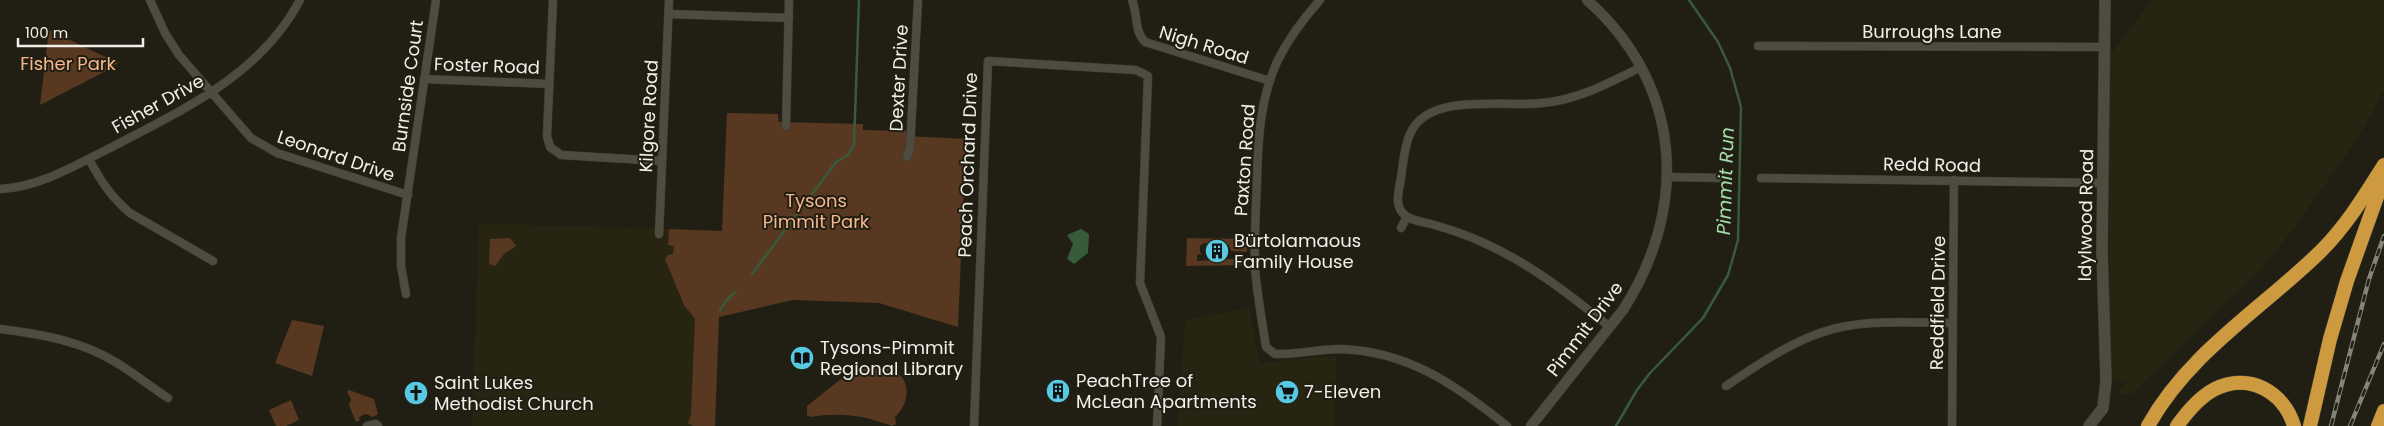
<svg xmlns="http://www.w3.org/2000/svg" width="2384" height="426" viewBox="0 0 2384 426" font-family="Poppins,sans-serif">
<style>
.built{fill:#272512}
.green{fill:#583821}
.water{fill:#385b3c}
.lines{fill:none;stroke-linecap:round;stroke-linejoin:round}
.stream{stroke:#385b3c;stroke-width:2.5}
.minor-casing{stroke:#3e3c35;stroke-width:9}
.tertiary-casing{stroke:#3e3c35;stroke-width:11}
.secondary-casing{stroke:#3e3c35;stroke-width:12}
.motorway-casing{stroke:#3e3c35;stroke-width:15}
.minor{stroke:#4d4c3f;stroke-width:8}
.tertiary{stroke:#4d4c3f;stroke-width:10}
.secondary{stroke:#4d4c3f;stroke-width:11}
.motorway{stroke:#cd9a3f;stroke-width:14}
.rail-casing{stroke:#85847a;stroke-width:4.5}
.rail{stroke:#211f14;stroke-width:2.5;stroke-dasharray:8;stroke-linecap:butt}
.labels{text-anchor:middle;stroke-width:4;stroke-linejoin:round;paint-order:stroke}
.street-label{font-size:18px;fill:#f1f0e8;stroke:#211f14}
.park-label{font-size:18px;fill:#f7b78a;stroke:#211f14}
.poi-label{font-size:18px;fill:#f1f0e8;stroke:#211f14;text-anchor:start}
.water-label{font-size:19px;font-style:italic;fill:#a3dda8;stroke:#211f14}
</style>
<rect width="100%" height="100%" fill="#211f14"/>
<path class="built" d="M2152,0H2384V90L2358,138L2291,232L2263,267L2132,394H2117L2127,381L2119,382L2118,379L2106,378L2110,55Z
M479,223L722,231L715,426H472Z
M1250,308L1259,364L1292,359L1336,356L1334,426H1178L1185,320Z"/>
<path class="green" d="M49,30L118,63L104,72L40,105Z
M727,113L778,114L779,122L863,124V130L906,131V136L966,139L958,327L879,303L793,300L719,317L715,426H694L688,423L691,414L695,319L684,305L665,259L668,255L673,254L674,246L668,245L669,229L722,231Z
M510,238L516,246L504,254L495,266L489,264L490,239Z
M1187,238L1247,239V252L1231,251L1229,245L1204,243L1200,246V252L1202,254L1197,255V261L1247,258V265L1186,266Z
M292,320L324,326L312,376L275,363Z
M875,366C884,367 894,368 900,375C912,387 906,408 895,417L896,424L892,426C865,415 838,412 810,417L807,415V406L841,379L847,382L863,369Z
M349,390L374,399L378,414L373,417L366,414L359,417L360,420L356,422L349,405L351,399L347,392Z
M291,400L299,420L286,426H276L269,410Z"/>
<path class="water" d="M1081,229L1089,234L1088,253L1074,264L1067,259L1073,244L1067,235Z"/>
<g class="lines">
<path class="stream" d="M752,274L836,162L848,155L854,145L859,0
M720,311L725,302L735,292
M1616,426L1637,390L1650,373L1703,318L1728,275L1738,240L1741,107L1730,68L1718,42L1689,0"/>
<g class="minor-casing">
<path id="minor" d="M150,0L165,33L179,55L251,138L277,153L408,195
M553,0L547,136L550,147L561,155L662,161
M1132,0C1138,15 1134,31 1145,42L1270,81
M1320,0C1303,19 1288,39 1277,62C1260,99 1258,140 1257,180C1256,209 1254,239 1255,268C1257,294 1262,320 1266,347L1275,354C1296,355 1318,349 1340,349C1408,351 1456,385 1507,426
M669,14L789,18
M1758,46L2105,47
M424,79L549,84
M786,126L789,0
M907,157L910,148L918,0
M89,159C100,180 111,197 130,213L213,261
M1667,177L1726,178
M1761,178L2103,183
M0,189C42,187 79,163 116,145C186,108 261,74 300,0
M1401,228L1407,217
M659,234L669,0
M406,294L401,266V238L436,0
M1610,327C1570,295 1531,264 1484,243C1467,235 1449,229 1431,224C1423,222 1413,221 1406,216C1393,207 1399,191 1401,178C1403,164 1404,147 1410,134C1428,91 1504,108 1542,103C1578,100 1609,83 1641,67
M0,329C41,334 82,341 117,363C135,374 151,387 168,398
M1726,386C1756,366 1786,345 1820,333C1861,318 1910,323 1953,323
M367,426L376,424L378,426
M974,426L988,61L1136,70L1148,76L1140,283L1161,337L1157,426
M1952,426L1954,180"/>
</g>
<g class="tertiary-casing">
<path id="tertiary" d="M1531,426L1623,310C1690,206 1682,84 1587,0"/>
</g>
<g class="secondary-casing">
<path id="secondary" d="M2089,426L2103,408L2106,381L2102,251L2105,0"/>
</g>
<g class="motorway-casing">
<path id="motorway" d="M2148,426C2189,352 2262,309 2321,251C2347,225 2365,195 2384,165
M2177,426C2187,412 2199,397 2215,389C2249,372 2284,392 2294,426
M2310,426L2330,339L2347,281L2384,177
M2378,426L2384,411"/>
</g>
<use href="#minor" class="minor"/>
<use href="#tertiary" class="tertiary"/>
<use href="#secondary" class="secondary"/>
<use href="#motorway" class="motorway"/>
<g class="rail-casing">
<path id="rail" d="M2331,426L2369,279L2384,236
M2350,426L2384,344"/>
</g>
<use href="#rail" class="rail"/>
</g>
<defs>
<g id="building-disc" transform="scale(1.25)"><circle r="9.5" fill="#57c9e3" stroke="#211f14"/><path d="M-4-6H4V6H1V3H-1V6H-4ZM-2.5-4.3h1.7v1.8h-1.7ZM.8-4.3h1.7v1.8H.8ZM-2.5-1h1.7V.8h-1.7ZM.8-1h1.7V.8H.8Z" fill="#111"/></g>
<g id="library-disc" transform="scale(1.25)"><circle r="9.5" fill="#57c9e3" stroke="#211f14"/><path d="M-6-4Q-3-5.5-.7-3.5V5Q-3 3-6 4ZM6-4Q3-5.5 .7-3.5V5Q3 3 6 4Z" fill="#111"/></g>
<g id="supermarket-disc" transform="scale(1.25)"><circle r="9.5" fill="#57c9e3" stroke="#211f14"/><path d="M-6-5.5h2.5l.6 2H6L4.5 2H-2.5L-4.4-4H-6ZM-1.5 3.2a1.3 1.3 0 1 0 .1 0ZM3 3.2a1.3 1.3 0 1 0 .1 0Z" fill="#111"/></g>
<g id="church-disc" transform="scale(1.25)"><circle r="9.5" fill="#57c9e3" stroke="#211f14"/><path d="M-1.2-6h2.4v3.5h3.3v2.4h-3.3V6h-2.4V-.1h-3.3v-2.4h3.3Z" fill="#111"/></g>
</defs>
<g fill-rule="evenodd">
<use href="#building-disc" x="1217" y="251"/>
<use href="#library-disc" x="802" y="358"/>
<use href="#building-disc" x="1058" y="391"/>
<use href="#supermarket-disc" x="1287" y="392"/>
<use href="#church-disc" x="416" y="393"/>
</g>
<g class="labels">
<g class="street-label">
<text x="1932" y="38">Burroughs Lane</text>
<text transform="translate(1204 45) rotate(17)" y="6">Nigh Road</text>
<text transform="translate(487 66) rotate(2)" y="6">Foster Road</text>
<text transform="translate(899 78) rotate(-87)" y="6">Dexter Drive</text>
<text transform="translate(408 86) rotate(-82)" y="6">Burnside Court</text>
<text transform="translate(158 104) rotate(-29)" y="6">Fisher Drive</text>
<text transform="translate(649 116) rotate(-87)" y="6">Kilgore Road</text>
<text transform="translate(336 156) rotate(19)" y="6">Leonard Drive</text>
<text transform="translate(1245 160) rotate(-86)" y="6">Paxton Road</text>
<text transform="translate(968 165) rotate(-88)" y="6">Peach Orchard Drive</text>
<text transform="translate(1932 165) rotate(1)" y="6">Redd Road</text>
<text transform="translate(2086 215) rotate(-89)" y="6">Idylwood Road</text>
<text transform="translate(1938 303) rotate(-89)" y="6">Reddfield Drive</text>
<text transform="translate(1585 329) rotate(-53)" y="6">Pimmit Drive</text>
</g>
<g class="park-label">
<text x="68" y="70">Fisher Park</text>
<text x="816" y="207">Tysons<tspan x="816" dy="21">Pimmit Park</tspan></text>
</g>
<g class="poi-label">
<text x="1234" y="247">Bürtolamaous<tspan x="1234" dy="21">Family House</tspan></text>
<text x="820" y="354">Tysons-Pimmit<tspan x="820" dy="21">Regional Library</tspan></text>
<text x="1076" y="387">PeachTree of<tspan x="1076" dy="21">McLean Apartments</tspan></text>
<text x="434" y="389">Saint Lukes<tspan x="434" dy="21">Methodist Church</tspan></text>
<text x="1304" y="398">7-Eleven</text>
</g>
<g class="water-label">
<text transform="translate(1725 181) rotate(-88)" y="7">Pimmit Run</text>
</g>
</g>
<path d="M18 38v8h125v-8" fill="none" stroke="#f1f0e8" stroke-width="2.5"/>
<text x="25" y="38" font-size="15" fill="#f1f0e8" stroke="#211f14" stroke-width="4" paint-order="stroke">100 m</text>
</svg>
